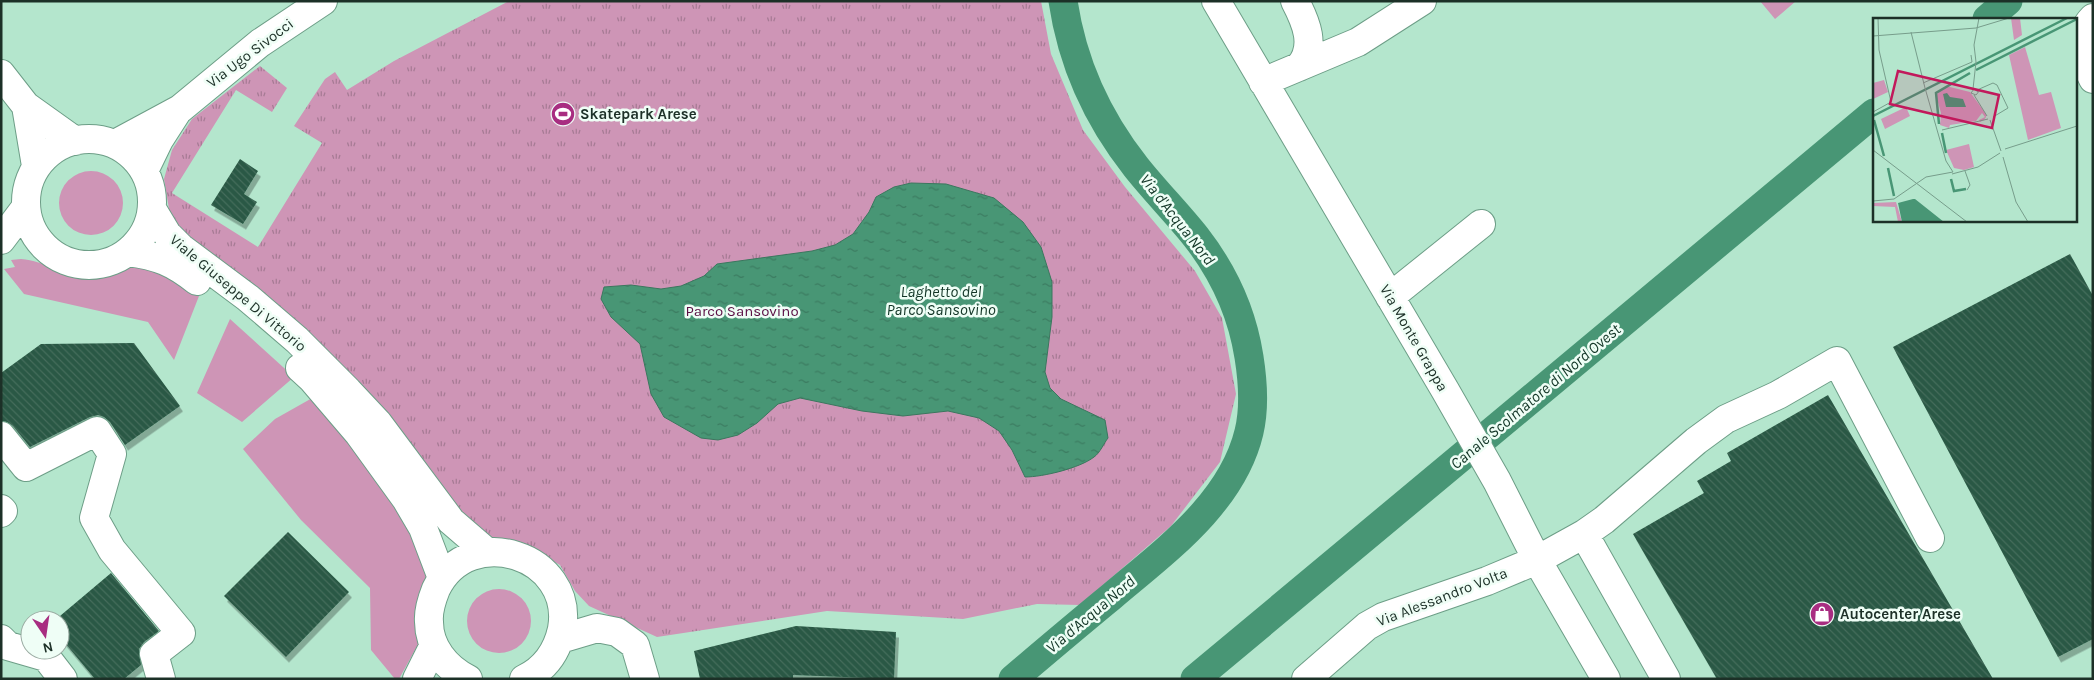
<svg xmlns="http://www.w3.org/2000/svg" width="2094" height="680" viewBox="0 0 2094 680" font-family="Karla,sans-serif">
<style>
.green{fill:#ce95b6}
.park{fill:url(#park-tufts)}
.water{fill:url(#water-ripples);stroke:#3b775e}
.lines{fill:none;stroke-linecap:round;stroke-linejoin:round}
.canal{stroke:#489675;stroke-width:29}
.building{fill:url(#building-back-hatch);filter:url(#shadow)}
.minor-casing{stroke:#6d9e87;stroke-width:30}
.minor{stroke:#fff;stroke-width:28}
.labels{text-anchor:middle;stroke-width:5;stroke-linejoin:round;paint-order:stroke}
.street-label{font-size:15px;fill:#1c3027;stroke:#effef6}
.poi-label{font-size:15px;font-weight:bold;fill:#1c3027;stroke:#effef6;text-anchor:start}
.park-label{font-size:15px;fill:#5c0f45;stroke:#effef6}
.water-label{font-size:16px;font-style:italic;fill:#133627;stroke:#effef6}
.inset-river{fill:none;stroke:#489675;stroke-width:2.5}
.inset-road{fill:none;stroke:#779d8b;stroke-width:1}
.view{fill:#c2185b;fill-opacity:0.15;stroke:#c2185b;stroke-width:2.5}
.inset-edge{fill:none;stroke:#1c3027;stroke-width:2.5}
</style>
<defs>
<pattern id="park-tufts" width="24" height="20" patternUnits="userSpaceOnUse" patternTransform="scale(1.25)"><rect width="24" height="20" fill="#ce95b6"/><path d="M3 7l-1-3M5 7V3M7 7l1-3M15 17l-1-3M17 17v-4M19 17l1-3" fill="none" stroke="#a67a94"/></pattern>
<pattern id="water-ripples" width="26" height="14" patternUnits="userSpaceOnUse" patternTransform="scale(1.25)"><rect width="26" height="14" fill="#489675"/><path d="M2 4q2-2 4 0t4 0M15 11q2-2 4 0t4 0" fill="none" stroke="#3b7b60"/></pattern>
<pattern id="building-back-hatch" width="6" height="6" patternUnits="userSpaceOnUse" patternTransform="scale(1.25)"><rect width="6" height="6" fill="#295844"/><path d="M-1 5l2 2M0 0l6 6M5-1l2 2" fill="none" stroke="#466d5c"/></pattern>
<filter id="shadow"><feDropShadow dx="3" dy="5.5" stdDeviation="0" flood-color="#0004"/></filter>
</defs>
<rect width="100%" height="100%" fill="#b4e6cd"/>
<path class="green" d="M1760,1H1796L1775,19Z
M59 203a32 32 0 1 1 64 0a32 32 0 1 1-64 0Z
M21,259C45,261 65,276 88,277C106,278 120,268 137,266C154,264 185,287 199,296L174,360L148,322L24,294L4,269L15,267L11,260Z
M230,319L294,377L242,422L197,393Z
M314,397L412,526L428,569L421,639L399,679H395L371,650L370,588L301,520L243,449L275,419Z
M467 621a32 32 0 1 1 64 0a32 32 0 1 1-64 0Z"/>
<path class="park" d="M509,1H1041L1051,54L1083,130L1125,187L1195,271L1222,318L1236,394L1220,462L1171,526L1080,605L1037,604L963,619L827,611L657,637L589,606L575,591L560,565L529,548L488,537L475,530L180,233L169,209L164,179L172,150L192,119L260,66L287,88L272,112L236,90L172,193L258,247L322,143L294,126L325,79L335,72L347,90L394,61Z"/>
<path class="water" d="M911,183L946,184L994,198L1023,222L1041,247L1052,282V317L1045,372L1050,388L1061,399L1105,420L1108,438C1104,443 1100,453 1094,457C1080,468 1043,477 1025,477L1012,450L999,431L979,418L948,411L903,416L862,411L800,398L778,404L757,423L738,435L718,440L701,438L664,417L651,394L640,344L611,317L601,299L604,287L631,285L661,289L681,286L704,276L717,264L812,251L835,245L853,234L869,212L876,197L894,187Z"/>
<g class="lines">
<path class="canal" d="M1987,19L2008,1
M1013,679C1046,651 1079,623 1112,596C1165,551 1232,503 1249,432C1255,407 1253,382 1249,357C1242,312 1224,273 1196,237C1177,213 1155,191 1136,167C1098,119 1072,62 1063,1
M1195,679L1874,113"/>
</g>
<path class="building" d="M240,159L258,171L244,194L257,202L243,224L211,205Z
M2070,254L2093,296V639L2058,657L1893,347Z
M134,343L180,406L125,445L110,422L104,417L98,415L90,417L30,447L13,426L7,422L1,421V373L41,344Z
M1828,395L1993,679H1717L1633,534L1704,493L1697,481L1731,461L1727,453Z
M288,532L349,592L286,657L224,596Z
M111,573L159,631L144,642L139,649L141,665L124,679H95L60,637V616Z
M796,626L896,632L894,679L793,675V679H700L694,651Z"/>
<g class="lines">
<g class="minor-casing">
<path id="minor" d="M1216,1L1445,390L1497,481L1537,560L1606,679
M1295,1C1306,22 1317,47 1299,67
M2093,18C2076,35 2083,60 2093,79
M1,74L26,106L75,141
M1263,82L1358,42L1422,1
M26,106L36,166
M26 202a63 63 0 1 1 126 0a63 63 0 1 1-126 0Z
M115,144L180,109L260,43L323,1
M144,171L159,140L177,112
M152,209L167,234L181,248L248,298L297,340L348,391L378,423L451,521L487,552
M1,240L26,207
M128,252C158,256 173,262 197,281
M1390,297L1481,224
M300,368L312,379L359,434L406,499L423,528L442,578
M1,436L26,467L97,431L112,454L94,518L112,550L181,633L154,654L161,679
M1,509L3,511L1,513
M1584,534L1604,520L1696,441L1726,419L1778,395L1837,361L1930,538
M1,639L8,646L46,657L63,679
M560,639L597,628L617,632L635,645L645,679
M417,679L434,645
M468,679C446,668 429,647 429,622C428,611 432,599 436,589C469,521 575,555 562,629C557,652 545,669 524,679
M1306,679L1367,626L1383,617L1487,581L1537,560L1584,534L1666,679"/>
</g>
<use href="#minor" class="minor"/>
</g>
<defs>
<g id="stadium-disc" transform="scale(1.25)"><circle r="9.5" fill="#a82d81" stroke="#effef6"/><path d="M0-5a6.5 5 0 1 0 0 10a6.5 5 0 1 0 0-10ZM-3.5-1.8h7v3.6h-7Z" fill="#fff"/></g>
<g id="shop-disc" transform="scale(1.25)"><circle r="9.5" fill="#a82d81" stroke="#effef6"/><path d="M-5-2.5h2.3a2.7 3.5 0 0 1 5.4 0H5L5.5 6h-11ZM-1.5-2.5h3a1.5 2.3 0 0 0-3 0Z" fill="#fff"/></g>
</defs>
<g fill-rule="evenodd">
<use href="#stadium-disc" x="563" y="114"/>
<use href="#shop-disc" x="1822" y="614"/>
</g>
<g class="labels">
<g class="street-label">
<text transform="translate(250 53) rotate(-37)" y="5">Via Ugo Sivocci</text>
<text transform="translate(238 293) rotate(40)" y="5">Viale Giuseppe Di Vittorio</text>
<text transform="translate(1414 338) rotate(60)" y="5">Via Monte Grappa</text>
<text transform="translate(1442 597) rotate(-21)" y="5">Via Alessandro Volta</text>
</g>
<g class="poi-label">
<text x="580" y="119">Skatepark Arese</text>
<text x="1840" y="619">Autocenter Arese</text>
</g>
<g class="park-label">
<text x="742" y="316">Parco Sansovino</text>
</g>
<g class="water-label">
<text transform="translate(1178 219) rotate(52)" y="6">Via d'Acqua Nord</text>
<text x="941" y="297">Laghetto del<tspan x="941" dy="18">Parco Sansovino</tspan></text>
<text transform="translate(1535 396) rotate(-40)" y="6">Canale Scolmatore di Nord Ovest</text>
<text transform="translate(1090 614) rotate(-40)" y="6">Via d'Acqua Nord</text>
</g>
</g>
<g transform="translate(1873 18)">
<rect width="204" height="204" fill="#b4e6cd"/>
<path d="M152,29L166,77L178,74L188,110L155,122L136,37ZM11,62L15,74L0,81V65ZM33,89L37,98L12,111L8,101ZM96,126L101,149L91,152L81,150L73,132Z" fill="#ce95b6"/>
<path d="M138,0H147L149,17L141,22ZM23,184L29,204H25L22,189L0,188V185Z" fill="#ce95b6"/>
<path d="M73,68L97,74L113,96V99L111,102L107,104L106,102L112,99L109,95L103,103L77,107L76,110L67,107L68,95L63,77Z" fill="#ce95b6"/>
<path d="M74,75L77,79L90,81L93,89H73L70,76ZM40,181H42L71,204H29L25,185Z" fill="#489675"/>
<path class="inset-river" d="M103,52L204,1M0,98L194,0M1,102L11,138M66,106L63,75L97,55M69,115L73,135M15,150L21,178M78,161L81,173L93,171"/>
<path class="inset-road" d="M0,18L103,10L136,0M50,65L99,44L98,37M100,71L103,44L101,27L106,0M104,72L120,65L124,67L135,90L120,99M105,74L101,71L98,75L103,77L107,72M101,77L114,98M0,94L18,84L6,32L5,0M117,102L128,133M69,112L115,101M132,131L204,108M0,132L94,204M130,139L143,184L155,204M92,153L97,167L94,172M79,156L105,149L127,135M0,183L21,181L53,159L80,154L73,143L52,70L38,14"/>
<path class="view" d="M25,53L126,77L119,110L17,86Z"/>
<rect width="204" height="204" class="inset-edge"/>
</g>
<rect width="2094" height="680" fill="none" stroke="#1c3027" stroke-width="5"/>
<g transform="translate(45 635) rotate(167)"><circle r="24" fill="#effef6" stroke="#9baca3"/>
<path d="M0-4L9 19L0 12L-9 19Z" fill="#a82d81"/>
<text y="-8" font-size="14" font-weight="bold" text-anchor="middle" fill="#1c3027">N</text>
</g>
</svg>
